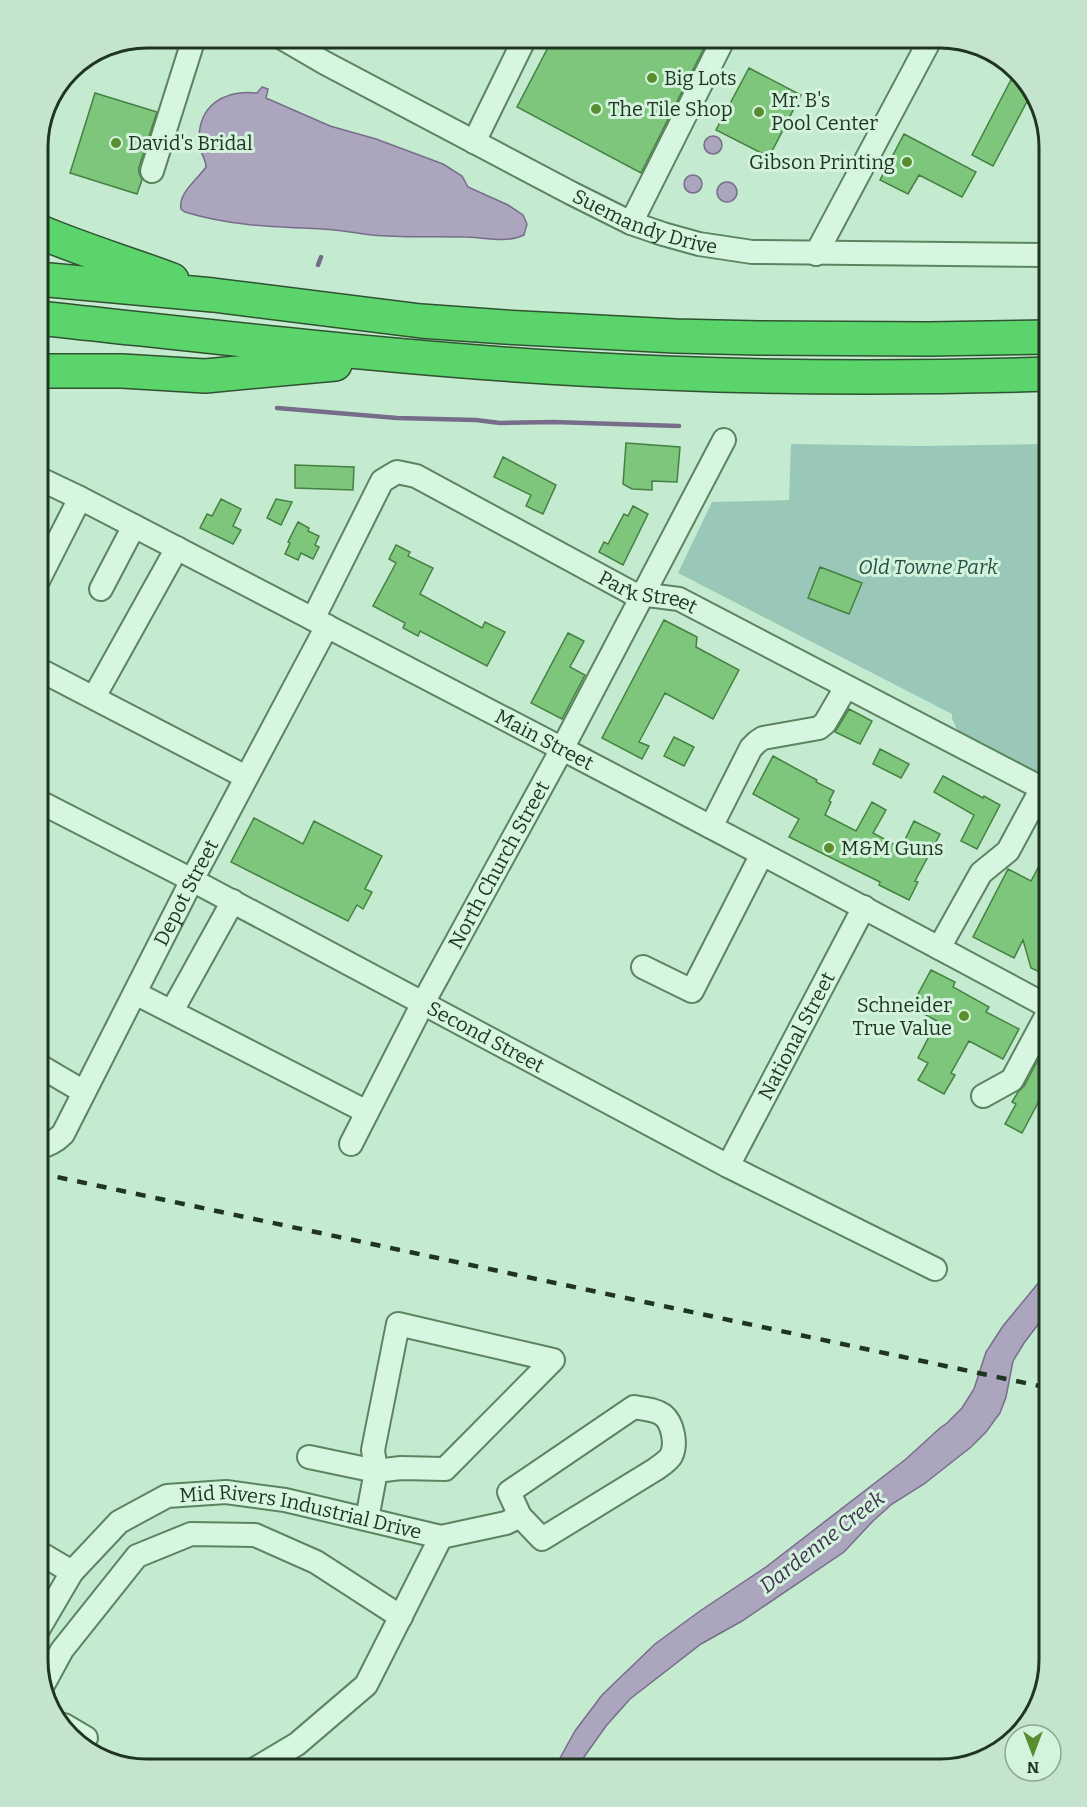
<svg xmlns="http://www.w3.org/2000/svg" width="1087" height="1807" viewBox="0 0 1087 1807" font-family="Bitter,serif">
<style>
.green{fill:#99c8b9}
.water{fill:#aca5be;stroke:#776d8b;stroke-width:1.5}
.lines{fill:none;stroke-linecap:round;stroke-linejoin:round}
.stream{stroke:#776d8b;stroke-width:4.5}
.building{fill:#7dc67c;stroke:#458143;stroke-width:1.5}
.minor-casing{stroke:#5c8460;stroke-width:26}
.highway-casing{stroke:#305231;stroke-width:36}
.minor{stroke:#d6f6df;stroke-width:22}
.highway{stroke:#5ad46b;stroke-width:33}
.rail{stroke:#1f3520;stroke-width:4.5;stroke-dasharray:10 10;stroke-linecap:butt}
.poi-dot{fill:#598e30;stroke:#d3f3dc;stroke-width:2}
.labels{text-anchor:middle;stroke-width:6;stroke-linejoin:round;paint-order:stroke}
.poi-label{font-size:20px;fill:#1f3520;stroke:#d3f3dc;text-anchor:start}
.street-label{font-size:20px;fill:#1f3520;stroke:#d3f3dc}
.park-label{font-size:20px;font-style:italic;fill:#275049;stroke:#d3f3dc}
.water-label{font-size:21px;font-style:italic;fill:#422f53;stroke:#d3f3dc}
.rim{fill:none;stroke:#1f3520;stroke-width:3}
</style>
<rect width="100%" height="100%" fill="#c4ebcf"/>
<path class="green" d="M791,444L921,446L1049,444V778L957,730L952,718V714L678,573L712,502L789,500Z"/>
<path class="water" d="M262,87L268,89L266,98L330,126L376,139L443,164L462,176L468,187L508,205L523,215L527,224L524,235C506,244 483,237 465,237C434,236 403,238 372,235C356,233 339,230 322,229C276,227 230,226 185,212L181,209C178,193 197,180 206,167C206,159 200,153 199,144C197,107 222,89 257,93Z
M704 145a9 9 0 1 1 18 0a9 9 0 1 1-18 0Z
M684 184a9 9 0 1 1 18 0a9 9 0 1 1-18 0Z
M717 192a10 10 0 1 1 20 0a10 10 0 1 1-20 0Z
M1049,1270V1310L1024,1343L1013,1361L1006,1397L1000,1413L986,1432L971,1447L924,1484L892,1504L873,1521L844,1552L742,1621L701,1644L630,1699L606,1726L584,1757L578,1769H554L575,1731L602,1695L655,1644L700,1611L766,1567L906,1459L940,1428L947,1423L962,1408L974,1389L986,1352L1003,1326Z"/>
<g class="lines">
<path class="stream" d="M318,265L321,257
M277,408L397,418L476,420L500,423L553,422L679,426"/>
</g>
<path class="building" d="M553,38H709L641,173L517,107Z
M749,68L801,95L769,157L716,130Z
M1015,72L1032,92L993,166L972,155Z
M95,93L157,112L139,167V173L142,180L137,194L70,173Z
M904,134L976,172L962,197L919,175L908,194L880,180Z
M626,443L680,447L677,482L652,481V490L632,489L623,484Z
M503,457L556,485L543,514L526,506L531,495L494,477Z
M295,465L354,467L353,490L295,488Z
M221,499L241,509L233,526L241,530L233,544L200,528L207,514L212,516Z
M276,499L292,502L281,525L267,518Z
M633,506L648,514L623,565L599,552L604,542L608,544L624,514L628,516Z
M298,522L309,528L308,531L319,536L315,545L319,547L313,559L301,553L298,560L285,554L290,543L288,542Z
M396,545L410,552L408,556L433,568L420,594L482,628L485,622L505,632L487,666L420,631L418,636L403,628L405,623L373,606L396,563L389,559Z
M820,567L862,583L849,614L808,598Z
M664,620L697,637L696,647L739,670L713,719L665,693L639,742L649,746L642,759L602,738Z
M568,633L584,641L570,667L585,675L562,719L531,703Z
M849,709L872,721L860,744L835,732Z
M674,737L694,747L684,766L664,756Z
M880,749L909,764L901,778L873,764Z
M773,756L817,780L816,782L834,791L829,801L831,802L825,815L856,831L872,802L886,810L873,833L901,848L914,821L940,834L915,881L918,882L909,900L879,885L880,882L789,837L799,819L753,794Z
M943,776L983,798L984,796L1000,805L977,849L961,841L974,815L934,792Z
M254,818L303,844L314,821L382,856L365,889L372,892L363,909L357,905L348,921L231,862Z
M1039,866L1049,872V964L1044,974L1031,968L1023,940L1014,958L973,937L1008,869L1031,881Z
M931,970L955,982L953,987L989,1007L986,1012L1019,1029L1003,1059L969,1041L951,1073L955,1075L944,1094L918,1080L928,1063L918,1058L937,1021L911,1007Z
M1049,1039V1082L1022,1133L1005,1124L1016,1104L1012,1102L1018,1092L1024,1086Z"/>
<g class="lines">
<g class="minor-casing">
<g id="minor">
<path id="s1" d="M282,38L325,63L571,193L631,223L663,234L699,244L752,252L1049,255"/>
<path d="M474,142L525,38"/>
<path d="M152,171L194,38"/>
<path d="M631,223L724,38"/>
<path d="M816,254L931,38"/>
<path id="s2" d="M38,478L80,498C404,666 728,834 1049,1007"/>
<path d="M38,581L80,498"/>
<path d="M101,589L134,526"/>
<path id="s3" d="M313,619L382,481L397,472L416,476L632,593L679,599L1049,792"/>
<path d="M40,670L246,777"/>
<path d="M94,697L177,548"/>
<path id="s4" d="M38,801L192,880L728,1166L935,1269"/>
<path d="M711,827L751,748L757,742L763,738L819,728L825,723L846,687"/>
<path d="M939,948L981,873L1008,851L1042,788"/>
<path d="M643,967L692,991L762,854"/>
<path d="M135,993L367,1112"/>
<path d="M172,1011L233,901"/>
<path d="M38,1065L84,1092"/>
<path d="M983,1096L1012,1080L1049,1011"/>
<path id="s5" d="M351,1144L423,1003L562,749L724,440"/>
<path id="s6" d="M38,1148C48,1145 55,1142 63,1134L192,880L327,626"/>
<path id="s7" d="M728,1166L864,907"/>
<path d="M309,1457L376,1471L373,1450L398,1324L553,1360L445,1469L401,1468L376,1471L367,1519"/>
<path d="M38,1552L72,1572"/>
<path id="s8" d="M38,1630L72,1572L119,1522L167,1496L226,1492L285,1500L441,1537L506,1523L520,1516L542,1539L656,1469C660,1466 668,1461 671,1456C677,1445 673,1423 663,1415C655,1409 643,1409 634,1407L509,1492L520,1516"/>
<path d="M43,1685L62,1650L137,1556L191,1534L255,1535L316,1562L401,1617"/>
<path d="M64,1725L86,1738"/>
<path d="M255,1769L297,1744L366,1685L441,1537"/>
</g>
</g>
<g class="highway-casing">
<path id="highway" d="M38,231C82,250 127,263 172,280
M38,279L213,295L421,321L505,327L675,336L759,338L929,339L1049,337
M38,318C218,337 399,359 581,369C737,378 893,379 1049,374
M38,371H122L205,376L335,364"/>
</g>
<use href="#minor" class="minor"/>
<use href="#highway" class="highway"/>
<path class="rail" d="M38,1173L1049,1388"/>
</g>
<g class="poi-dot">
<circle cx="652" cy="78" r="6"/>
<circle cx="596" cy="109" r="6"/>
<circle cx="759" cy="112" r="6"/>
<circle cx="116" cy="143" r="6"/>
<circle cx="907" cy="162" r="6"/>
<circle cx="829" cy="848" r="6"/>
<circle cx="964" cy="1016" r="6"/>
</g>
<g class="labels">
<g class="poi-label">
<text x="664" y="85">Big Lots</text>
<text x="771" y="107">Mr. B's<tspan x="771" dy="23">Pool Center</tspan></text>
<text x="608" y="116">The Tile Shop</text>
<text x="128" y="150">David's Bridal</text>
<text x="895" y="169" text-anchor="end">Gibson Printing</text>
<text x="841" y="855">M&amp;M Guns</text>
<text x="952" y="1012" text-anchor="end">Schneider<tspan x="952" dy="23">True Value</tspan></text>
</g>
<g class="street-label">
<text dy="7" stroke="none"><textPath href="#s1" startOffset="408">Suemandy Drive</textPath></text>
<text dy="7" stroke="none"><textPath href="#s3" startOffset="452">Park Street</textPath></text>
<text dy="7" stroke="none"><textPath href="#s2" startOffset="570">Main Street</textPath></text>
<text dy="7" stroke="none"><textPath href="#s5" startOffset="316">North Church Street</textPath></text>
<text dy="7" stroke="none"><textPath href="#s6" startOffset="300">Depot Street</textPath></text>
<text dy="7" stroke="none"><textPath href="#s4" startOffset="506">Second Street</textPath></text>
<text dy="7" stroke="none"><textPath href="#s7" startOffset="147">National Street</textPath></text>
<text dy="7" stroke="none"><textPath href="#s8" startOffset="326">Mid Rivers Industrial Drive</textPath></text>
</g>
<g class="park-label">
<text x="928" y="574">Old Towne Park</text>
</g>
<g class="water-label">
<text transform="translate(822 1542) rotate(-38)" y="7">Dardenne Creek</text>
</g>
</g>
<path d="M0 0H1087V1807H0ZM147 48H940A99 99 0 0 1 1039 147V1660A99 99 0 0 1 940 1759H147A99 99 0 0 1 48 1660V147A99 99 0 0 1 147 48Z" fill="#c5e4cd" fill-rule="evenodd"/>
<path class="rim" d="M147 48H940A99 99 0 0 1 1039 147V1660A99 99 0 0 1 940 1759H147A99 99 0 0 1 48 1660V147A99 99 0 0 1 147 48Z"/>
<g transform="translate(1033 1753) rotate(180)"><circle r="28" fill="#d3f3dc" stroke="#8ba791" stroke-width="1.5"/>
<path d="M0-4.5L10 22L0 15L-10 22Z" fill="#598e30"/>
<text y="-9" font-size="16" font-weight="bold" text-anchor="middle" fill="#1f3520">N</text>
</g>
</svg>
